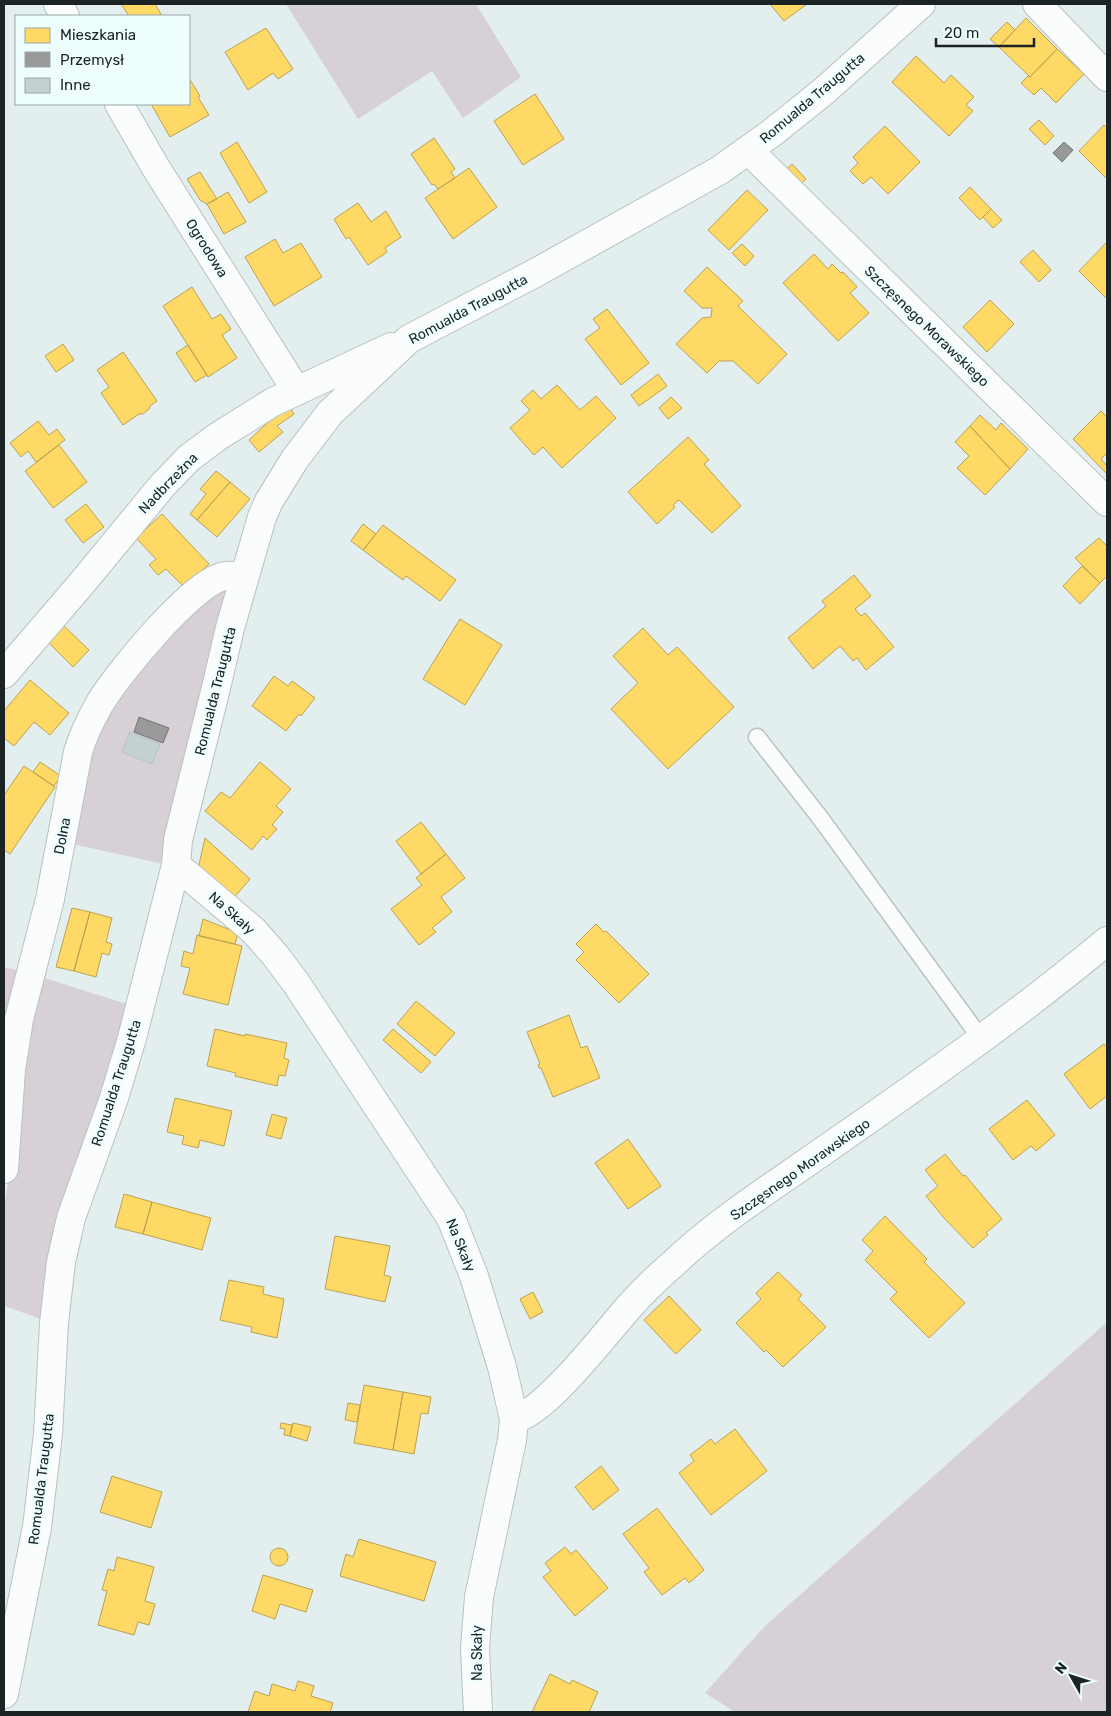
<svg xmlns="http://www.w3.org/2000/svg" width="1111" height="1716" viewBox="0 0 1111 1716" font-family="Rubik,sans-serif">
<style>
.green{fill:#d7d0d6}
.forest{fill:#dbced7}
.homes{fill:#ffd966;stroke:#bba252}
.industry{fill:#999;stroke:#747676}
.building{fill:#c4d1d2;stroke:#b9c1c2}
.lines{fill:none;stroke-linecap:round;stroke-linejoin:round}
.service-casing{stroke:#b9c1c1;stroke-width:19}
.minor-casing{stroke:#b9c1c1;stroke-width:30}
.service{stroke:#fbfcfc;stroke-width:16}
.minor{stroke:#fbfcfc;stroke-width:28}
.labels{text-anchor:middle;stroke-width:5;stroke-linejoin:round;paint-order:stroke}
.street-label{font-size:14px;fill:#1c2324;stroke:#eefeff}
</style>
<rect width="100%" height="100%" fill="#e3eeee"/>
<path class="green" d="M286,4H476L521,77L463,118L432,71L358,119Z
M236,587L168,865L68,843L83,753L106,705L203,595Z
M38,976L133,1006L47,1321L4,1306V1209Z
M1107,1322V1712H735L705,1693L765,1626Z"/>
<path class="forest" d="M4,967L23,972L4,1087Z"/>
<path class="homes" d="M121,4H155L162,16H129Z
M770,4H807L784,21Z
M1026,18L1057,49L1030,77L999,47Z
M1007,22L1015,30L999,47L990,39Z
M266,28L293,69L278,79L273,73L248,90L225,52Z
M1057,49L1084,74L1056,103L1041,88L1034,95L1021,83L1028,76L1030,77Z
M916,56L944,83L951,75L974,97L966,105L973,111L949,136L892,82Z
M189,78L200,96L198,97L209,115L170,137L151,104H189Z
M535,94L564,139L523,165L494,121Z
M1039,120L1054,136L1045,145L1029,129Z
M1104,125L1107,128V179L1079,151Z
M885,126L920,162L888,194L871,177L863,184L850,171L858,163L853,157Z
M434,138L455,169L451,172L455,178L438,189L434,184L432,185L411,154Z
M237,142L267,192L249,203L220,153Z
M792,164L806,179L801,184L786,170Z
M469,168L497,207L453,239L425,198Z
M200,172L217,199L207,204L200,200L187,179Z
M970,187L991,209L980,220L959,198Z
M747,190L768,210L729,250L708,230Z
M228,192L246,222L224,234L207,204Z
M358,203L371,222L386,211L401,237L385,248L387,252L368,265L349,237L346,239L334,219Z
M991,209L1002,220L993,228L983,217Z
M275,239L283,253L301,243L322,277L274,306L245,257Z
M1107,242V299L1079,271Z
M742,244L754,256L745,266L732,253Z
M1033,250L1051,270L1039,282L1020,262Z
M814,254L828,269L832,264L841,273L843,272L857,287L850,293L869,313L838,341L783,283Z
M707,267L743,301L738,306L787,354L758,384L733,361H719L707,373L676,344L702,318L711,317L712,308H702L684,291Z
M192,287L212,319L221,314L231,329L222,335L237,358L208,377L163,306Z
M990,300L1014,324L987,352L963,327Z
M607,309L649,363L621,385L585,339L600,328L593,319Z
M63,344L74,360L56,372L45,356Z
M188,345L207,375L195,382L176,353Z
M123,352L157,401L150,406L149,409L143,414H139L123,425L101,393L109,387L97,370Z
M658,374L667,386L639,406L631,395Z
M557,385L580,410L596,396L616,418L562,468L543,447L534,455L510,428L530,410L521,401L533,390L541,399Z
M671,397L682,408L668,419L659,408Z
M288,404L294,414L277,426L283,432L259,452L249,440Z
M1101,411L1107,417V453L1101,459L1107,466V474L1073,439Z
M980,415L996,430L1001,423L1028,449L1010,469L970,426Z
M38,421L49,435L57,429L65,440L36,462L28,451L21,457L10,443Z
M970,426L1010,469L985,495L957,468L969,456L955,442Z
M688,437L709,460L704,464L741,506L712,533L679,500L673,505L675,507L657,524L628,492Z
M59,445L87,482L53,508L25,471Z
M216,471L230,482L197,520L190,514L206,494L200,489Z
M230,482L250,499L217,537L197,520Z
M86,504L104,527L83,543L65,520Z
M162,514L209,564L184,587L166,569L158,575L149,565L156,559L136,538Z
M363,524L376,534L363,550L351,541Z
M383,525L456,580L440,601L406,576L403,580L363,550Z
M1099,538L1107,546V576L1100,583L1075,558Z
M1082,566L1100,583L1080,604L1063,586Z
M854,575L871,596L855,609L861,616L865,613L894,647L866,670L857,658L853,661L840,646L813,669L788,638L826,606L822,601Z
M460,619L502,645L465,705L423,679Z
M63,625L89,650L73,667L47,641Z
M643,628L668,655L677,647L734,707L668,769L611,709L638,683L613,656Z
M274,676L288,686L292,681L315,698L301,716L299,714L286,731L252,706Z
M30,680L69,713L50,735L34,722L14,746L4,738V711Z
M40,762L61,776L54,786L33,772Z
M260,762L291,789L276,806L283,812L272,825L277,829L267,840L263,836L252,850L205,811L221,792L230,798Z
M24,766L55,787L10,854L4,850V795Z
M421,822L446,854L421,874L396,841Z
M205,838L250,879L232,900L198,869Z
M446,854L465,878L441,897L452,912L432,928L436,932L419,945L391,909L422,885L416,878Z
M72,908L90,912L74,971L56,967Z
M90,912L112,918L106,942L112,944L109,955L102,953L96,977L74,971Z
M203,919L238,933L235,944L199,936Z
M596,924L604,932L606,931L649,974L619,1003L576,960L584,952L576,944Z
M197,935L242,946L228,1005L183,994L190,968L181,966L184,951L193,954Z
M416,1001L455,1033L435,1056L397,1024Z
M569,1015L581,1048L587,1046L600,1078L553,1097L541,1068H539L538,1065L540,1064L527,1032Z
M215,1029L245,1036V1034L287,1043L284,1058L289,1060L285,1076L279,1075L277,1086L235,1076L236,1073L207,1066Z
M393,1029L431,1062L421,1073L383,1040Z
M1104,1044L1107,1048V1096L1090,1109L1064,1074Z
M175,1098L232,1111L224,1146L200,1140L198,1148L182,1144L184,1136L167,1132Z
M1027,1100L1055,1135L1036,1151L1031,1146L1013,1160L989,1129Z
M272,1114L287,1118L281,1139L266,1135Z
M628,1139L661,1186L628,1209L595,1163Z
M945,1154L963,1176L965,1175L1002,1219L986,1233L988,1235L973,1248L944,1218L926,1196L938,1186L925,1170Z
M124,1194L152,1202L143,1234L115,1227Z
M152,1202L211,1218L202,1250L143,1234Z
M885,1216L927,1259L924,1262L965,1303L929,1338L890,1299L897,1292L865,1260L873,1251L862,1240Z
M335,1236L390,1246L384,1275L391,1277L385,1302L325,1289Z
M778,1272L802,1295L798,1299L826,1327L783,1367L766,1350L764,1352L736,1323L761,1299L756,1293Z
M229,1280L264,1287L263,1294L284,1299L277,1338L251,1332L252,1327L220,1320Z
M533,1292L543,1312L530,1319L520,1299Z
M669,1296L701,1330L676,1354L644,1320Z
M364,1385L403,1392L393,1450L354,1443Z
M403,1392L431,1397L428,1414L421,1413L414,1454L393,1450Z
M348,1403L360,1405L357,1422L345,1420Z
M281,1423L292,1425L290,1436L284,1435L285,1429L280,1428Z
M293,1423L311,1427L307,1441L290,1436Z
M735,1429L767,1471L711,1515L679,1473L694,1461L690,1455L711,1439L715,1444Z
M601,1466L619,1490L593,1510L575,1487Z
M112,1476L162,1492L151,1528L100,1512Z
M657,1508L704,1570L689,1583L685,1578L662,1595L644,1572L649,1568L623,1534Z
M359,1539L436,1562L424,1601L340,1576L346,1554L353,1557Z
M565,1547L571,1554L576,1550L608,1588L575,1616L543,1577L551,1571L545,1563Z
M270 1557a9 9 0 1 1 18 0a9 9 0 1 1-18 0Z
M117,1557L154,1567L145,1601L155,1604L149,1625L138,1622L134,1635L98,1625L107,1591L102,1590L108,1569L114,1571Z
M263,1575L313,1590L306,1612L280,1604L275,1619L252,1611Z
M550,1674L570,1684L572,1680L598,1692L589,1712H532Z
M298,1681L314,1686L311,1696L333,1703L330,1712H248L255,1691L269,1696L272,1684L295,1691Z"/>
<path class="industry" d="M1064,142L1073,150L1062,162L1053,153Z
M139,717L169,728L163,743L134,732Z"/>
<path class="building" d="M130,732L160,744L152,764L122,752Z"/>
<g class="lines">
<g class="service-casing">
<path id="service" d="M757,737L821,819L982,1040"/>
</g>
<g class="minor-casing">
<path id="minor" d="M58,4L65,16
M1037,4L1107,77
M119,104L156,168L296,390
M748,150L1107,502
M4,674L82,583L162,486L189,458L217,437L273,402L391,347
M176,865L253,930L275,955L296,983L451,1218L474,1276L502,1367L514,1419L512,1440L479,1597L475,1648L478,1712
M4,1169L11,1070L19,1019L50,899L78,752C83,735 91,719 100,703C118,673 189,587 221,577C229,574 237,576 244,578
M514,1419C544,1414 606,1333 628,1308C643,1291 659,1276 675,1262C722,1218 777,1184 829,1147C924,1081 1018,1015 1107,941
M4,1694L37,1527L48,1434L54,1323L61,1262L71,1218L114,1098L132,1038L176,865L178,840L216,688L230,628L262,517L269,501L295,459L330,413L409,339L537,272L720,170L773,132L824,91L921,4"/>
</g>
<use href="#service" class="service"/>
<use href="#minor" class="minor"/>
</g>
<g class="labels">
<g class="street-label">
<text transform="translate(812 98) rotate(-40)" y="5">Romualda Traugutta</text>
<text transform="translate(207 248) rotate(58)" y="5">Ogrodowa</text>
<text transform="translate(468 309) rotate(-28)" y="5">Romualda Traugutta</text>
<text transform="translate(927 326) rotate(44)" y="5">Szczęsnego Morawskiego</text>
<text transform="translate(168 483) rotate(-46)" y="5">Nadbrzeżna</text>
<text transform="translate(215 691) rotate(-76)" y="5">Romualda Traugutta</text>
<text transform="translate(62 836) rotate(-79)" y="5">Dolna</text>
<text transform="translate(232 913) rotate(42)" y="5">Na Skały</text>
<text transform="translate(116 1083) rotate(-72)" y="5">Romualda Traugutta</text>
<text transform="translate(800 1169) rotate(-35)" y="5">Szczęsnego Morawskiego</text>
<text transform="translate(461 1245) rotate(68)" y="5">Na Skały</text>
<text transform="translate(41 1479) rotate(-83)" y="5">Romualda Traugutta</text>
<text transform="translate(477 1653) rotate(-90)" y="5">Na Skały</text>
</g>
</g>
<rect width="1111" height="1716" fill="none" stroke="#1c2324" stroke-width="10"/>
<rect x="15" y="15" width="175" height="90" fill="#eefeff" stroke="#9aa6a7"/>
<rect x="25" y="28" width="25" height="15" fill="#ffd966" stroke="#9aa6a7"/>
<text x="60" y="40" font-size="15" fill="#1c2324">Mieszkania</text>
<rect x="25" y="52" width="25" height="15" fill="#999999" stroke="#9aa6a7"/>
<text x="60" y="65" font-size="15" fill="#1c2324">Przemysł</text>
<rect x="25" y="78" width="25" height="15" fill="#c4d1d2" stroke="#9aa6a7"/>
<text x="60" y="90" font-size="15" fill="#1c2324">Inne</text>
<g transform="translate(1071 1676) rotate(309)" stroke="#eefeff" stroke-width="4" paint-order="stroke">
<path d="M0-4L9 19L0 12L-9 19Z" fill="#1c2324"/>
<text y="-8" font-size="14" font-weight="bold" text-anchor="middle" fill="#1c2324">N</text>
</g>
<path d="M936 38v8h98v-8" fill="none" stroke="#1c2324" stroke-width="2.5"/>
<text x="944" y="38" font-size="15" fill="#1c2324" stroke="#eefeff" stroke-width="4" paint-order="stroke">20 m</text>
</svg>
